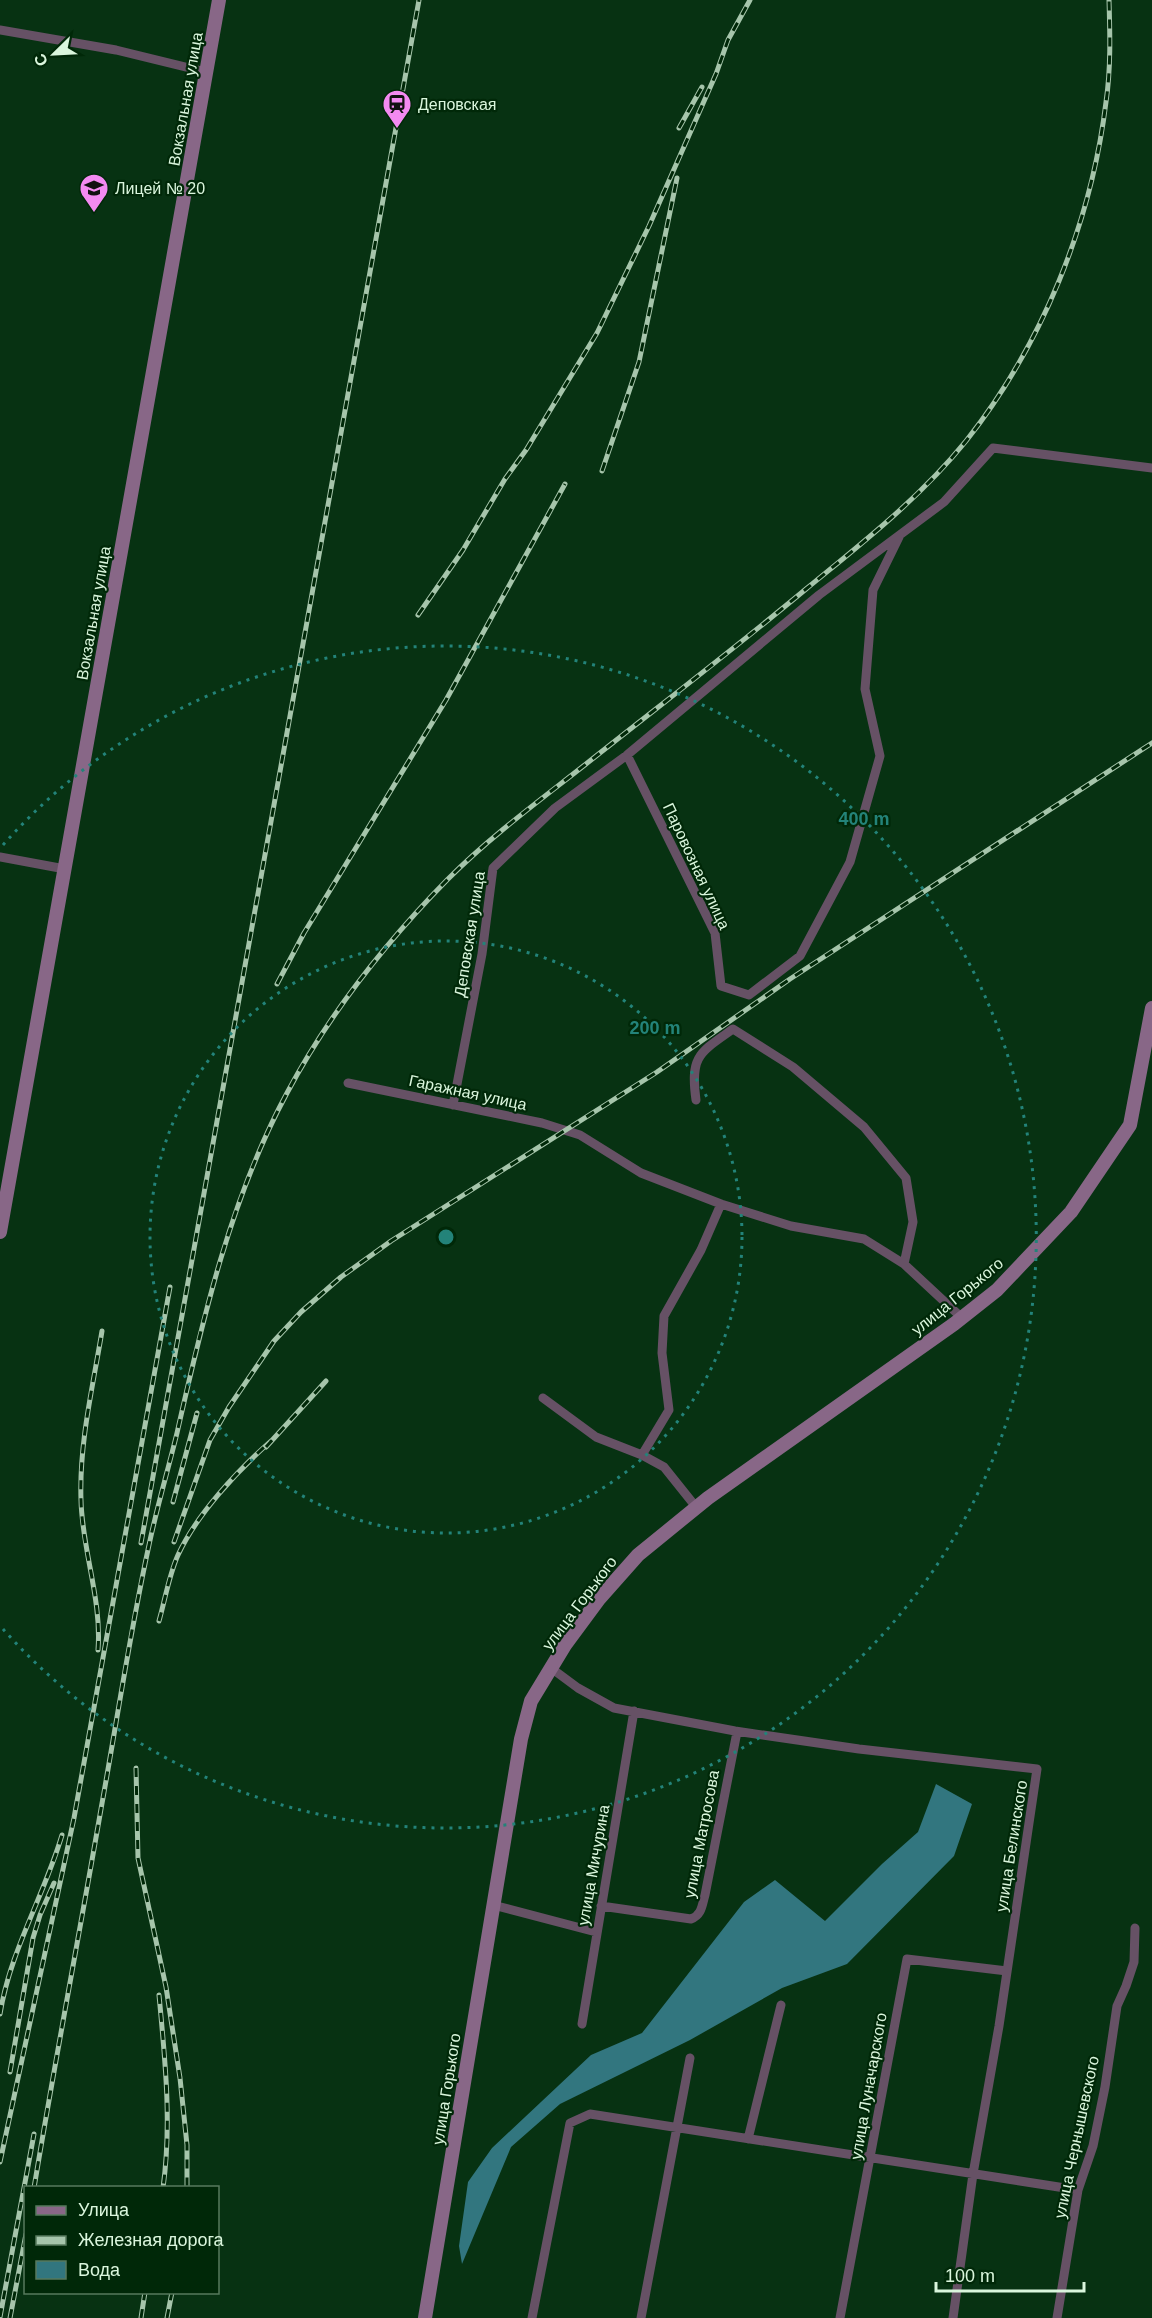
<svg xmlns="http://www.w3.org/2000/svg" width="1152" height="2318" viewBox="0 0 1152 2318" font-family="Helvetica,sans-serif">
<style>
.water{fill:#32767f}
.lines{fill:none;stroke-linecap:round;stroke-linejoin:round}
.street{stroke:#665165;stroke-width:9}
.secondary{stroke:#886787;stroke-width:14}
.rail-casing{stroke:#a6c5ab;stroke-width:5}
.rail{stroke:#002808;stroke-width:3;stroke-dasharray:9;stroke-linecap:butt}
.ring{fill:none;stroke:#238379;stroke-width:3;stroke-dasharray:3 6}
.labels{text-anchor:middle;stroke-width:4.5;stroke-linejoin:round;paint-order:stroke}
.street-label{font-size:16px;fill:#daf6dd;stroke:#002808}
.poi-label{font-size:16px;fill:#daf6dd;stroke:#002808;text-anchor:start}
.centre{fill:#238379;stroke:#002808;stroke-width:3}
.ring-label{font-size:18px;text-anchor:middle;font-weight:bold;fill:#238379;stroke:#002808;stroke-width:4.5;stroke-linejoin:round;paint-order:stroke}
</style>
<rect width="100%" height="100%" fill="#073212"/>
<path class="water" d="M936,1784L972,1804L954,1856L847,1964L782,1988L690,2040L560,2104L511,2147L462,2264L459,2246L468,2182L492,2148L591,2055L642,2033L744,1902L775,1880L825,1921L882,1864L918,1832Z"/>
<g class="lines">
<path class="street" d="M0,30L116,50L206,72
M627,755L715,933L721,986L749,995L800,956L850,862L880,756L865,689L873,590L899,537
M0,857L65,869
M348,1083L542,1123L580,1135L641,1173L721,1204L791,1226L864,1239L904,1264L961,1317
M696,1100C690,1056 699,1053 733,1029L793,1067L864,1127L906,1178L913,1222L904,1264
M453,1105L482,954L493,868L555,808L627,755L819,595L944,502L993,448L1152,468
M543,1398L596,1437L642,1455L664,1467L696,1507
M642,1455L669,1410L662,1353L664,1316L701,1250L721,1204
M551,1668L578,1688L614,1708L735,1731L859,1749L1037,1769L999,2026L973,2174L953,2318
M493,1905L596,1932
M601,1906L691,1919C702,1915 702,1905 705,1895L737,1732
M582,2024L634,1711
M748,2139L781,2005
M532,2318L570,2123L590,2114L1078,2190
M641,2318L690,2058
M840,2318L907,1959L1007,1971
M1057,2318L1078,2190L1093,2146L1105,2087L1117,2006L1126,1986L1134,1962L1135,1928"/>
<path class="secondary" d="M0,1232L219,0
M425,2318L521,1739L531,1701L565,1645L599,1599L638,1555L708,1498L954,1324L997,1290L1071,1212L1130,1125L1152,1008"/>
<g class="rail-casing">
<path id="rail" d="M679,128L702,87
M602,471L639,362L677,178
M418,615L463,550L505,479L526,450L597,333L649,226L716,74L728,40L750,0
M277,984L304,933L446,700L565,484
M266,1447L326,1381
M173,1502L197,1413
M174,1542L210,1440L229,1407L274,1341L301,1312L341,1277L391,1241L657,1072L790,979L1152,743
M141,1543L419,0
M159,1621C165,1600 169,1575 178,1555C197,1514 237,1471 271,1441
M98,1650C102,1599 82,1550 81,1500C79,1443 93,1386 102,1331
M136,1768L138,1858L166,1987L180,2078L187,2145V2188
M159,1995C165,2059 172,2123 163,2188
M0,2014C10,1951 44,1896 62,1835
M10,2072L33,1938L40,1915L54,1883
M0,2162L74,1818L170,1287
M34,2188C55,2061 79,1936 101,1809C117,1721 130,1632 149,1545C157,1507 168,1470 177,1433C203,1318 231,1197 287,1093C329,1014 386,942 448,879C491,836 539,801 586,764C659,706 734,649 806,589C862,543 920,498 966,441C1042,345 1091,224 1106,102C1111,68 1110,34 1109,0
M0,2317L34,2134
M10,2318L26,2234
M141,2318L145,2292
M167,2318L172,2292"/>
</g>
<use href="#rail" class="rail"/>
</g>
<g class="ring">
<circle cx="446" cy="1237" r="296"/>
<path d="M3 845A591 591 0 1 1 3 1629"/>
</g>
<defs>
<g id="station-pin" transform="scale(1.5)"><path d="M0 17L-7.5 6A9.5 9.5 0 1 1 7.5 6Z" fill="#f38af1" stroke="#002808"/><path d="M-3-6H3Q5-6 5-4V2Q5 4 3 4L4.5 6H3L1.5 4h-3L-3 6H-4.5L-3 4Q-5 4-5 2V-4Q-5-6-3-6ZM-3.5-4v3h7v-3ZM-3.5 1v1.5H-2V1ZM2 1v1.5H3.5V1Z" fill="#111"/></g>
<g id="school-pin" transform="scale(1.5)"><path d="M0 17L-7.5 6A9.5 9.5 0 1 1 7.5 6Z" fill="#f38af1" stroke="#002808"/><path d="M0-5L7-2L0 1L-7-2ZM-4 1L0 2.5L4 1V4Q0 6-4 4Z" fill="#111"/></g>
</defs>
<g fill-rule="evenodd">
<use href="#station-pin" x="397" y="104"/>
<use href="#school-pin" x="94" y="188"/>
</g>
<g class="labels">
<g class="street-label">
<text transform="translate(185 99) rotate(-80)" y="6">Вокзальная улица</text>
<text transform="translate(93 613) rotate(-80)" y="6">Вокзальная улица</text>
<text transform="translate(697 866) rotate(65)" y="6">Паровозная улица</text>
<text transform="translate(469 934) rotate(-81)" y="6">Деповская улица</text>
<text transform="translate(468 1092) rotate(12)" y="6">Гаражная улица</text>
<text transform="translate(957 1296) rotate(-39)" y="6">улица Горького</text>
<text transform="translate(579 1603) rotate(-53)" y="6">улица Горького</text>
<text transform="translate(701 1834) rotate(-79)" y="6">улица Матросова</text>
<text transform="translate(1011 1846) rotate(-81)" y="6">улица Белинского</text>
<text transform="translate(593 1865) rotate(-80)" y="6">улица Мичурина</text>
<text transform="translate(868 2086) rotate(-80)" y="6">улица Луначарского</text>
<text transform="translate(446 2089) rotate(-81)" y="6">улица Горького</text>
<text transform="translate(1076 2137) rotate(-78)" y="6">улица Чернышевского</text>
</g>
<g class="poi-label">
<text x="418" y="110">Деповская</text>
<text x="115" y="194">Лицей № 20</text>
</g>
</g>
<circle cx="446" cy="1237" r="9" class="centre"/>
<g class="ring-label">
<text x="864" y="825">400 m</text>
<text x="655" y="1034">200 m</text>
</g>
<rect x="24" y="2186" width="195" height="108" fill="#002808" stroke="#577a5d" stroke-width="1.5"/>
<rect x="36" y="2206" width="30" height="9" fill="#886787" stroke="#577a5d" stroke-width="1.5"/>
<text x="78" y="2216" font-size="18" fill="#daf6dd">Улица</text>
<rect x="36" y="2236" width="30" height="9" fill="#a6c5ab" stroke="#577a5d" stroke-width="1.5"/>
<text x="78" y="2246" font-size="18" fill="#daf6dd">Железная дорога</text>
<rect x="36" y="2261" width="30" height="18" fill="#32767f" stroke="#577a5d" stroke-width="1.5"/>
<text x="78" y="2276" font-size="18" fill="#daf6dd">Вода</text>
<g transform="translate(54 54) rotate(246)" stroke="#002808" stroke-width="4.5" paint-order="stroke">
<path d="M0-4.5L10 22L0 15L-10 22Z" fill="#daf6dd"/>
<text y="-9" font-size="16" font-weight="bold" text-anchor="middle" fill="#daf6dd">С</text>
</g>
<path d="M936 2282v9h148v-9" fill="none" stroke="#daf6dd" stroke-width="3"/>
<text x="945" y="2282" font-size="18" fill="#daf6dd" stroke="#002808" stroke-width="4.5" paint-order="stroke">100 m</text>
</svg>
